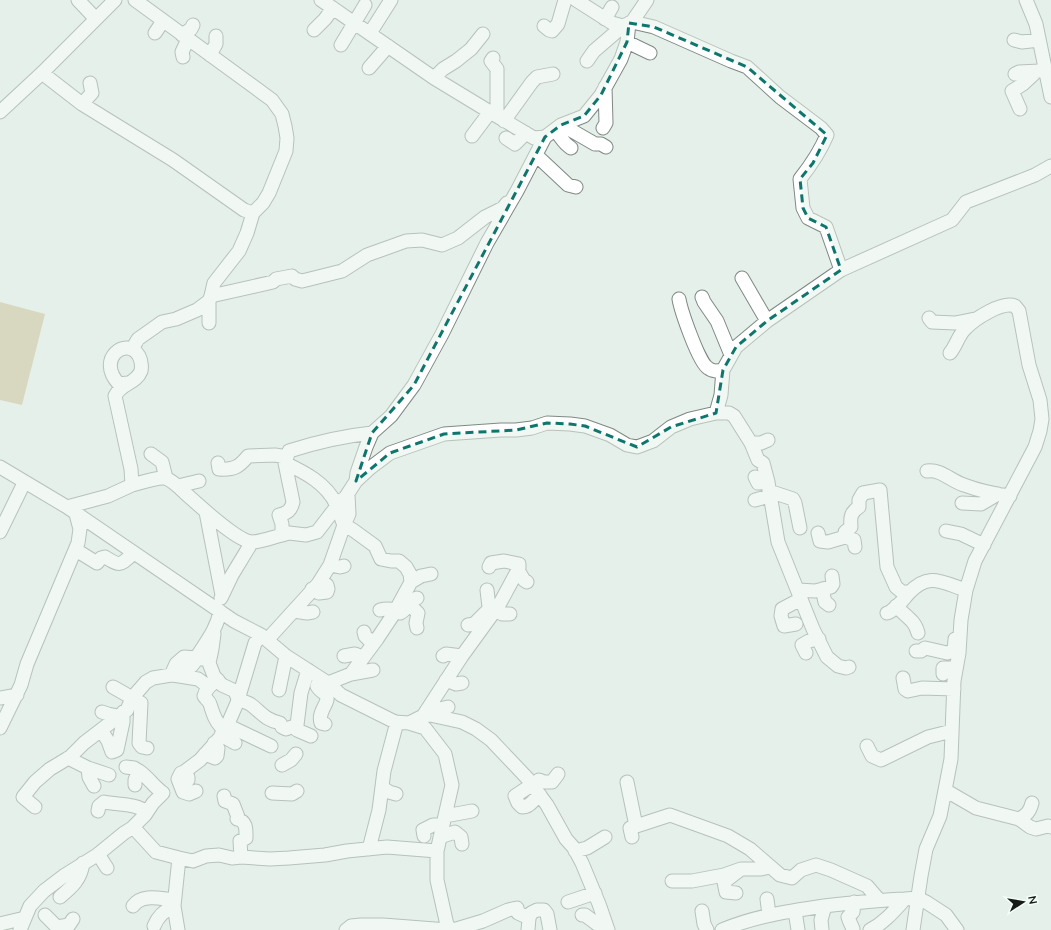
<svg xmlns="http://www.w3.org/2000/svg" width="1051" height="930" viewBox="0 0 1051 930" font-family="Mulish,sans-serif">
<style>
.green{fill:#c7bb8e}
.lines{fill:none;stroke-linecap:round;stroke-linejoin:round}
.minor-casing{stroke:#7f8983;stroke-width:15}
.minor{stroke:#fff;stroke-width:13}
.marked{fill:none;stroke:#0f766e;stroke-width:3;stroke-dasharray:8 5;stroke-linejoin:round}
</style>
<rect width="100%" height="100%" fill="#e5f0ea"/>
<path class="green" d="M0,302L45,314L22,405L0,400Z"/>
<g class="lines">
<g class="minor-casing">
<path id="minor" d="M78,0L96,19
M321,0L434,78L490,112L534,138L545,137
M576,0L612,23L623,26L632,22L647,0
M1026,0L1036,24L1051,97
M605,19L612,7
M632,22L654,27L731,61L747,67L780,97L821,128L827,135C820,152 811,165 800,179L803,208L808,218L826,227L841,270
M544,26L549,30L552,31L558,24L565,0
M314,30L325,19L333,8
M155,33L163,21
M370,33L391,0
M182,35L191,29L193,25
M1014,40L1022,42L1039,40
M627,42L650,53
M341,45L365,5
M210,55L216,44V36
M183,57L182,52L188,39
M493,58L491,61L497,69V116
M587,61L594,51L623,26
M369,68L388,46
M42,73L82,104L173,160L244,210L253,213L263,203L269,193L286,151L287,138L285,126L282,114L272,100L135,0
M1015,74L1019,72L1040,71
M434,78L443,69L456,61L471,49L483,34
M82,104L92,93L90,83
M1020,109L1012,91L1023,84L1037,71
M0,112L42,73L115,0
M504,121L532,82L537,77L553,74
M562,125L595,144H601L606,147
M603,128L606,123L605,87
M555,130C562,138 562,142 571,148
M472,136L490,112
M506,138L515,144L526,133
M536,155L568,185L576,187
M742,278L767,321
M211,296L214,283L239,251L247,233L253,213
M702,297L704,302L717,321L731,355
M679,299C681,311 699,363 708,368C713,372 717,371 723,370
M209,301V323
M929,318L932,322L955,323L975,319
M132,349L138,339L162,322L176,319L197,310L209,301L211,296L273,282L276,279L292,276L295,279L302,281L342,271L367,255L406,241L422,240L442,245L458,238L485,217L503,208L507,203
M716,413H729L734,416L751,443H761L768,440
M751,443L758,460L763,463L768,482L778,542L813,629L827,657L838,666L846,668L849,667
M151,454L162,462L166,478
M218,463L219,469C234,470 239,467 248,456L275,455L287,457
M285,463C304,472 326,483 336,504C339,510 341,518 344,525L353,530L375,546L381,559L391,561H399L406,567L410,574L411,582L393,615L377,639L351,674L328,683
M0,467L67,507L108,496L132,485L131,469L115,396C121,383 136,384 141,371C142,366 141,360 139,356C127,335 95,359 119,384L128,383
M927,471C941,469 951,481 964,485C980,491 994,494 1010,496
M755,477L758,483L768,482
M356,481L357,473L366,447L372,433L391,416L414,385L442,334L487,243L517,191L545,137L561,125L584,116L601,95L621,59L627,42L629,23
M132,485C140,483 157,477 165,478C172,480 180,488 185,493C198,504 236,541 252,542C261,542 273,537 282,535V524L279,515C288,513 291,510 293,502L285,463L289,451C317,442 343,436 372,433
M178,486L199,481
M769,491L793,499L795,503L800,528
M755,500L770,496
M336,503L345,498L356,481L370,468L390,453L444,434L501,430H516L532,428L547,423L570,424L585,426L610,435L627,445L637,447L653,441L671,427L690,419L716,413L721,395L723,370L736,347L767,321L841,270L952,220L966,202L1035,175L1051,166
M962,503L981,504L998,494
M67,507L234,621L261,635L286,656L328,683L341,695L395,722L409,723L423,716L462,656L499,605L519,568V564L504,561L491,563L489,567
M206,512L222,595
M946,531L961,534L984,545
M0,532L24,483
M818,533L820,541L828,542L845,537V532L851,527C850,517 851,512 859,507V500L863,493L880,490L887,567L896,587L902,592H909
M282,535L289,533L306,535L317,532L337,506
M845,537L854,540L855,547
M76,550L97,563L101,558L105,557C121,567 120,565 134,553
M330,565L340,567L344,566
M518,570L524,580L527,582
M411,582L421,576L431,574
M312,589L319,593L327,592L328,589L327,585
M822,589L825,602L829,605
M487,590L489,607L502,614H510
M798,590L815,591L831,587L833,584L832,576
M221,598L232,575L252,542
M409,606L414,609L418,613L416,623L417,628
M896,606C905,616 915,620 918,633
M380,610C387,608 394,609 400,613C407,610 410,601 417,598
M294,611L307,613L313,612
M887,613C892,612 894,608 899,604C903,601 905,597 909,593C929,571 943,583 966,590
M796,624L784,626L781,616L782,609L801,599
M468,625L474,624L486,612
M364,632L365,636L370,641L377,639
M214,634L212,649L209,663L214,676L222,685L235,691L238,699C242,701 246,702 250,704C261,712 265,720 280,723L282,727L286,729L297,725L301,693L308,670
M267,640L318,584L330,565L344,525L349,514L348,494
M916,651H921L925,648L947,653L954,651L955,639
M806,653L802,645L809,641L819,639
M344,656L355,654L363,657
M443,656L446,654L462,656
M351,674L373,670
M943,674V668H956
M171,675C180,673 194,669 196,658L202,659
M173,675L198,679L209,687
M320,678L317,686C319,690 323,692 326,695C331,702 317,711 321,723L325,724
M903,678L905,689L908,691L922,688L954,689
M218,680C211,684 206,688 204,696C206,699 209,701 210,704C213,713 214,719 221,727H226
M446,680L456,684L462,683
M113,687L141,703L139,743L142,747L147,748
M279,690L286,656
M0,698L17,695
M435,710L448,707
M102,712L108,714L118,716
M423,716L430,715L462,722L476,729L491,740L528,779L547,805L566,839L574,848L582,863L599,904L608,930
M409,723L425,728L445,754L452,785L437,851V880L447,925L452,930
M227,725L271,746
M0,728L21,685L27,664L78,543L80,529L76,514
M101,730L108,741L112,752L117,750L123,722V712
M297,730L311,736
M221,735L235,743
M867,746L872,756L881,760L928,737L952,731
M205,754L215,758L217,756L218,748L214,743
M68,758L88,768L109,775
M282,765L291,760L296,754
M126,767L134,768L139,771
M88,768L89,777L94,786
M184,772L181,773L178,779L183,792L189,794L196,791
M627,782L636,826
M383,788L389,792L396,794
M182,789L188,780V777L184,772L200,760L224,733L237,703L255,643L261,635
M945,790L976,808L1019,819L1030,827L1036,829L1048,826L1051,827
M272,793L292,794L297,791
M540,795C533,799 531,807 522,807L518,803L515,796L539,780L544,782H552L558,774
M224,796L225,801L233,804L238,817L237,819C247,821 246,830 246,838L240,841L241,857
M35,807L23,797L35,782L50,769L70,757L84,743L127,710L132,698L146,682L153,678L171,675L176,664L184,657L196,658C206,642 217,629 220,611
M98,811L99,806L104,802C118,805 135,803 147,812
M445,816L472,811
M1019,819C1027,815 1030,811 1032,803
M133,827L156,852L179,858L174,906L178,930
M424,836L423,830L433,825H443
M440,837L455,832L461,837L462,844
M632,837L630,828L670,815L728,836L750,849L780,875L792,878L801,870L816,865L831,870L867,886L879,900
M369,849L379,810L384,771L397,722
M575,851L587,848L605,837
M98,854L107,868
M179,858L193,861L206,856L219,855L232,858L241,857L270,859L289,858L325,855L347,851L387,847L437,851
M672,881H692L724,875L741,869
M736,893L726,892L724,882L741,869H761L770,867
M60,897C72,887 81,879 83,863
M767,899L769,915
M568,902L595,893
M133,906C142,893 161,899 174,900
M702,911L704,924L707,930
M795,911L798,930
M45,915L57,927L69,925L73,919
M582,915H585L597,924L606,926
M529,918L531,913L537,910H544L547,914L550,930
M0,924L25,918
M154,926C158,916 165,910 174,906
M853,929L849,920L848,917L853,912L854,902
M20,930L30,906L44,891L65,875L97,855L124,833L132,828L145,815L153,803L163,793C154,787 148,777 139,771L135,780V785
M346,930L351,926L361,925H383L448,930
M453,930L483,921L508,910L517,908L518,913L529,918L528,930
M722,930C755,916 790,911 824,906C851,903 878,900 905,899
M822,930L821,920L825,906
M870,930C884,923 894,911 905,899L918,898L926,902L946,915L957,930
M913,930L921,876L926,849L940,816L951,759L954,681L959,653L961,620L966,590L975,561L1035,447L1040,431L1042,419L1040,400L1029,365L1019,311L1015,306C1002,301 974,319 965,329C958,336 956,346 950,353"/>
</g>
<use href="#minor" class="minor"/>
</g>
<path d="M0 0H1051V930H0ZM629,23L654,27L747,67L827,135L813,163L800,179L803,208L808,218L826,227L841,270L767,321L736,347L723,370L716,413L671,427L637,447L585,426L570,424L547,423L516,430L444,434L390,453L356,481L372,433L414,385L545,137L561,125L584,116L601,95L627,42Z" fill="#e5f0ea" fill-opacity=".55" fill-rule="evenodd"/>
<path class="marked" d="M629,23L654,27L747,67L827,135L813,163L800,179L803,208L808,218L826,227L841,270L767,321L736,347L723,370L716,413L671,427L637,447L585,426L570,424L547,423L516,430L444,434L390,453L356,481L372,433L414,385L545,137L561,125L584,116L601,95L627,42Z"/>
<g transform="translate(1023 902) rotate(78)" stroke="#f2fef7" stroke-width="3" paint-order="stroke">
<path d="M0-3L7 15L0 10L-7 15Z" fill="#171b19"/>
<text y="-6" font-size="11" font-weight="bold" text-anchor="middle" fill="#171b19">N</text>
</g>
</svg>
